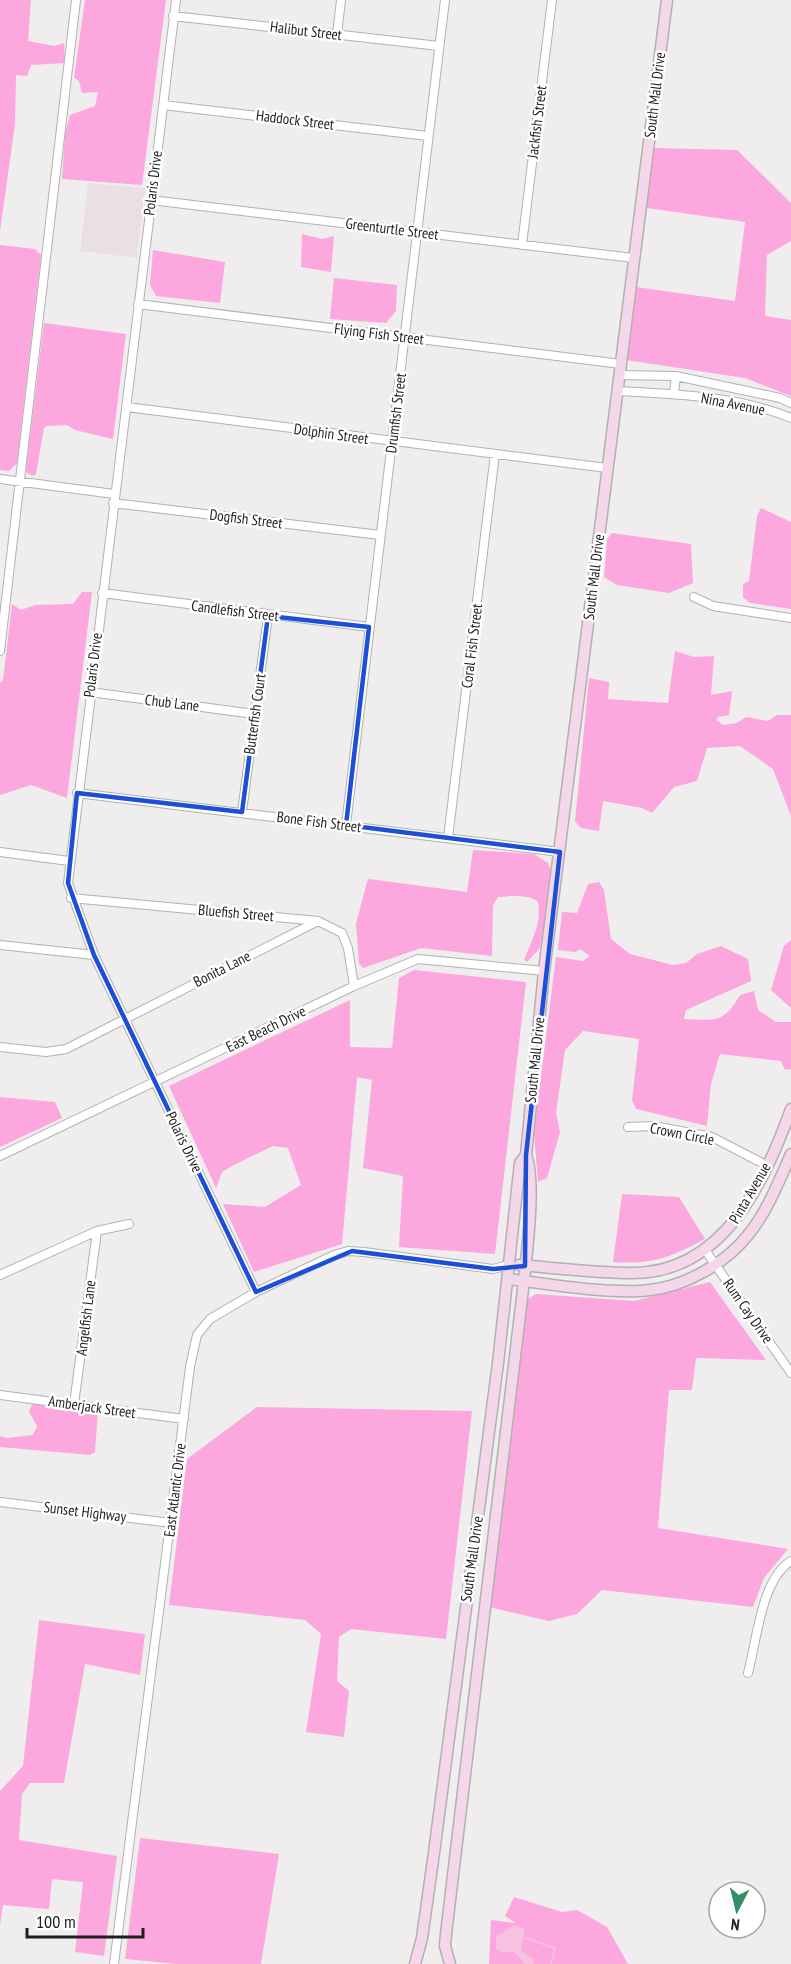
<svg xmlns="http://www.w3.org/2000/svg" width="791" height="1964" viewBox="0 0 791 1964" font-family="'PT Sans Narrow',sans-serif">
<style>
.built{fill:#eadfe5}
.green{fill:#fca7dd}
.water{fill:#f6c2e2}
.lines{fill:none;stroke-linecap:round;stroke-linejoin:round}
.stream{stroke:#f6c2e2;stroke-width:2}
.street-casing{stroke:#b3b0b2;stroke-width:10}
.secondary-casing{stroke:#b3b0b2;stroke-width:13}
.street{stroke:#fff;stroke-width:8}
.secondary{stroke:#f4d8ea;stroke-width:10}
.marked{fill:none;stroke:#1d4ed8;stroke-width:4.5;stroke-linejoin:round}
.labels{text-anchor:middle;stroke-width:5;stroke-linejoin:round;paint-order:stroke}
.street-label{font-size:15px;fill:#1f1e1f;stroke:#fff}
</style>
<rect width="100%" height="100%" fill="#f0edef"/>
<path class="built" d="M88,183L145,188L137,258L80,251Z"/>
<path class="green" d="M0,0H31L28,41L54,46L64,43L65,63L31,65L27,76L16,75L15,124L0,231Z
M85,0H166L142,185L62,179L65,134L70,115L95,106L98,92L82,93L79,81L74,78Z
M653,148L737,150L791,203V241L767,255L765,316L791,320V396L745,378L626,360L636,287L735,301L745,222L647,208Z
M302,234L322,239L334,236L331,272L301,267Z
M0,245L35,249L41,255L17,463L9,471L0,470Z
M153,250L225,262L220,303L156,296L150,285Z
M334,278L397,285L396,311L386,323L330,319Z
M44,323L126,334L113,439L75,430L67,425L47,426L44,428L36,474L33,476L27,473L26,470Z
M761,508L791,522V609L750,603L743,597V584L749,581L757,516Z
M612,533L691,544L693,583L669,593L617,585L604,577L607,539Z
M82,592H92L67,798L31,785L0,795V683L3,680L12,604L21,610L35,605L73,604Z
M675,651L694,657L714,656L711,695L732,691L729,715L718,717L716,720L723,725L737,723L746,717L768,721L777,715H791V816L773,769L740,746L707,748L697,781L674,787L652,813L642,808L603,801L599,831L581,828L575,821L589,678L609,682L608,699L668,703Z
M473,850L534,854L548,863L552,875L540,948L527,962L524,960C531,941 542,924 538,902C530,894 509,896 498,897L493,905L492,956L421,948L363,968L359,963L356,924L367,882L369,879L467,892Z
M599,882L604,890L611,939L630,954L673,965L686,963L697,954L721,946L748,959L751,981L686,1010L684,1019C716,1020 723,1024 740,995L754,991L758,1010L776,1022H791V1069L785,1070L781,1061L720,1054L711,1084L707,1126L636,1109L632,1100L639,1039L583,1031L565,1050L556,1113L560,1132L547,1178L538,1182L534,1132L556,957L583,961L590,956L580,949L575,952L558,950L562,912L577,913L588,884Z
M791,940V1008L771,990L784,946Z
M414,970L526,982L495,1254L399,1247L403,1176L363,1168L372,1080L357,1077L342,1244L254,1272L223,1204L265,1207L301,1185L288,1148L273,1146L234,1165L222,1172L216,1188L169,1086L350,1000V1047L392,1048L399,978Z
M0,1097L55,1102L62,1118L0,1147Z
M622,1194L679,1197L705,1239C671,1257 653,1265 613,1262Z
M710,1282L766,1360L696,1358L692,1390H669L658,1528L788,1549L764,1578L753,1607L602,1590L577,1614L549,1621L489,1607L525,1301L536,1294L634,1301Z
M32,1404L98,1411L95,1452L90,1455L0,1447V1436L7,1438L33,1435L37,1426L29,1412Z
M257,1407L472,1411L446,1639L351,1629L339,1637L337,1681L349,1691L344,1737L306,1732L321,1634L305,1620L169,1605L187,1459Z
M39,1620L145,1634L140,1675L85,1664L64,1783H30L22,1794L19,1840L117,1856L104,1956L75,1952L83,1882L52,1879L49,1909L3,1905L0,1925V1791L23,1766Z
M140,1838L279,1854L261,1964H176L125,1959Z
M514,1897L562,1912L577,1910L607,1927L628,1964H489L491,1920L516,1923L505,1916Z"/>
<path class="water" d="M514,1925L525,1929L521,1950L535,1961L533,1964H525L514,1952H501L496,1949V1937Z"/>
<g class="lines">
<path class="stream" d="M525,1938L555,1948L551,1964"/>
<g class="street-casing">
<path id="street" d="M176,0L68,883L94,955L256,1292
M173,16L439,46
M337,35L341,0
M163,105L428,136
M151,200L633,258
M522,245L552,0
M138,304L621,364
M619,375L676,376L780,398L791,403
M617,391C674,394 738,396 791,418
M674,393L676,376
M127,407L607,468
M0,479L114,494
M113,503L380,535
M102,593L369,627
M694,597L713,606L791,618
M0,651L76,0
M90,692L254,714
M77,793L560,852
M242,812L268,616
M346,825L445,0
M448,838L495,454
M0,852L69,861
M71,898L318,921L342,933L348,948L354,986
M0,945L94,955
M0,1047L46,1052L66,1049L318,921
M628,1127L654,1126L712,1137L766,1165
M0,1156L354,986L418,959L544,971
M705,1250L791,1373
M0,1275L97,1231L129,1224
M0,1395L184,1419
M74,1404L97,1231
M0,1502L171,1523
M748,1673C757,1640 761,1580 791,1561
M114,1964L190,1367L197,1335L210,1319L256,1292L334,1255L348,1251L364,1252L493,1269L509,1265"/>
</g>
<g class="secondary-casing">
<path id="secondary" d="M519,1265C556,1268 595,1273 633,1273C723,1273 765,1182 791,1109
M508,1279C548,1284 612,1295 650,1290C686,1286 726,1263 748,1235C767,1212 779,1181 791,1154
M415,1964L422,1938L434,1853L498,1363L520,1163L526,1155L544,971L667,0
M450,1964L445,1946L446,1934L524,1281C527,1251 536,1181 526,1155"/>
</g>
<use href="#street" class="street"/>
<use href="#secondary" class="secondary"/>
</g>
<path class="marked" d="M268,616L369,627L346,825L560,852L526,1155L525,1266L493,1269L352,1251L256,1292L94,955L68,883L77,793L242,812Z"/>
<g class="labels">
<g class="street-label">
<text transform="translate(306 31) rotate(7)" y="5">Halibut Street</text>
<text transform="translate(655 95) rotate(-83)" y="5">South Mall Drive</text>
<text transform="translate(295 120) rotate(7)" y="5">Haddock Street</text>
<text transform="translate(537 122) rotate(-83)" y="5">Jackfish Street</text>
<text transform="translate(153 183) rotate(-83)" y="5">Polaris Drive</text>
<text transform="translate(392 229) rotate(7)" y="5">Greenturtle Street</text>
<text transform="translate(379 334) rotate(7)" y="5">Flying Fish Street</text>
<text transform="translate(733 404) rotate(11)" y="5">Nina Avenue</text>
<text transform="translate(396 413) rotate(-83)" y="5">Drumfish Street</text>
<text transform="translate(331 434) rotate(8)" y="5">Dolphin Street</text>
<text transform="translate(246 519) rotate(7)" y="5">Dogfish Street</text>
<text transform="translate(594 577) rotate(-83)" y="5">South Mall Drive</text>
<text transform="translate(235 611) rotate(7)" y="5">Candlefish Street</text>
<text transform="translate(472 646) rotate(-83)" y="5">Coral Fish Street</text>
<text transform="translate(93 665) rotate(-83)" y="5">Polaris Drive</text>
<text transform="translate(172 703) rotate(7)" y="5">Chub Lane</text>
<text transform="translate(255 714) rotate(-82)" y="5">Butterfish Court</text>
<text transform="translate(319 822) rotate(7)" y="5">Bone Fish Street</text>
<text transform="translate(236 913) rotate(5)" y="5">Bluefish Street</text>
<text transform="translate(222 969) rotate(-27)" y="5">Bonita Lane</text>
<text transform="translate(266 1029) rotate(-26)" y="5">East Beach Drive</text>
<text transform="translate(535 1060) rotate(-84)" y="5">South Mall Drive</text>
<text transform="translate(682 1134) rotate(11)" y="5">Crown Circle</text>
<text transform="translate(184 1142) rotate(64)" y="5">Polaris Drive</text>
<text transform="translate(750 1193) rotate(-60)" y="5">Pinta Avenue</text>
<text transform="translate(748 1311) rotate(55)" y="5">Rum Cay Drive</text>
<text transform="translate(86 1318) rotate(-83)" y="5">Angelfish Lane</text>
<text transform="translate(92 1407) rotate(8)" y="5">Amberjack Street</text>
<text transform="translate(175 1490) rotate(-83)" y="5">East Atlantic Drive</text>
<text transform="translate(85 1512) rotate(7)" y="5">Sunset Highway</text>
<text transform="translate(472 1559) rotate(-82)" y="5">South Mall Drive</text>
</g>
</g>
<g transform="translate(737 1910) rotate(187)"><circle r="28" fill="#ffffff" stroke="#a5a5a5" stroke-width="1.5"/>
<path d="M0-4.5L10 22L0 15L-10 22Z" fill="#328f67"/>
<text y="-9" font-size="16" font-weight="bold" text-anchor="middle" fill="#1f1e1f">N</text>
</g>
<path d="M27 1928v9h116v-9" fill="none" stroke="#1f1e1f" stroke-width="3"/>
<text x="36" y="1928" font-size="18" fill="#1f1e1f" stroke="#ffffff" stroke-width="4.5" paint-order="stroke">100 m</text>
</svg>
